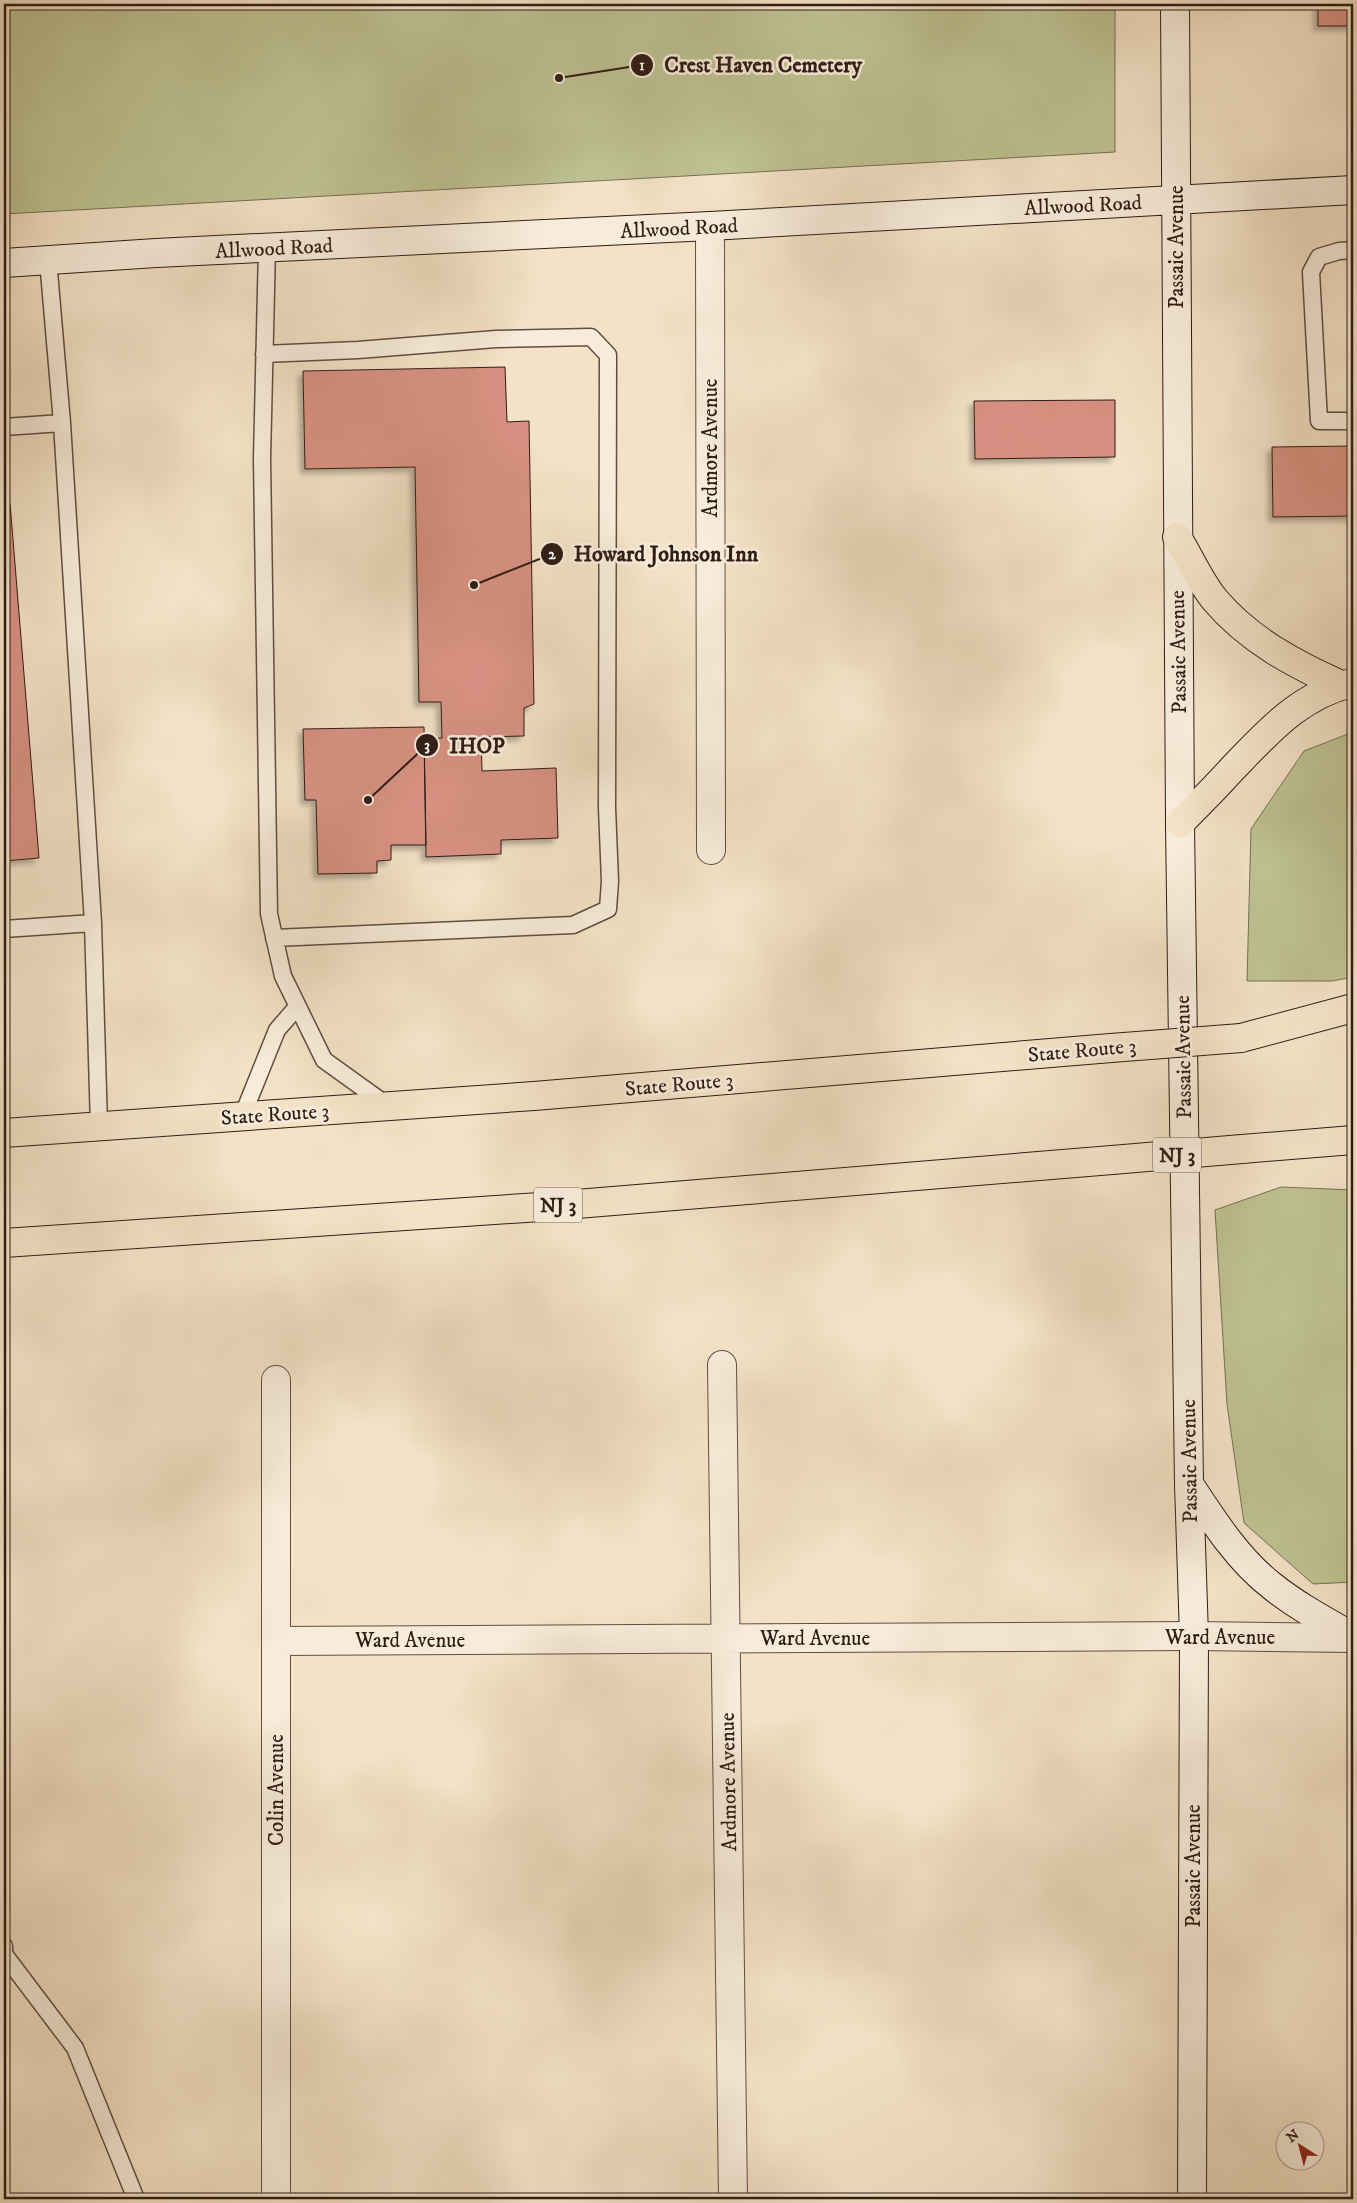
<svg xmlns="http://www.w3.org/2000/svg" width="1357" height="2203" viewBox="0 0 1357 2203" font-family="'IM FELL DW Pica',serif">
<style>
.green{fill:#bec293;stroke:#767054}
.building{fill:#d79182;stroke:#2f1d15;filter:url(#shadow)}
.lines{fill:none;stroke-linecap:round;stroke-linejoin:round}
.lane-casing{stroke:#604e41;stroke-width:19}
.street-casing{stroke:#604e41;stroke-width:30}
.secondary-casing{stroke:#2f1d15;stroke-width:30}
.highway-casing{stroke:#2f1d15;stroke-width:30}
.lane{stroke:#f7ecda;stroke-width:16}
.street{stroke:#f7ecda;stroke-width:28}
.secondary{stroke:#f7ecda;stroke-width:28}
.highway{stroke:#f3e2c6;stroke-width:28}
.highway-bridge-casing{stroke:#2f1d15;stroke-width:30;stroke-linecap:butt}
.highway-bridge{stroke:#f3e2c6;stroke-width:28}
.labels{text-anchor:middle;stroke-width:5;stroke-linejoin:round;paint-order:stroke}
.shield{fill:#f7ecda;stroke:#6b5b50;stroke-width:1}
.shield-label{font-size:20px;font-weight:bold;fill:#2f1d15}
.street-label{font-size:21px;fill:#2f1d15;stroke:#f7ecda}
.leader{fill:none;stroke:#2f1d15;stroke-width:2}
.callout-dot{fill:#2f1d15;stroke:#f7ecda;stroke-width:2}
.mark-label{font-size:15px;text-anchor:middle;font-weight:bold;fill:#fff}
.callout-label{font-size:22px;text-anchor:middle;font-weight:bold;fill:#2f1d15;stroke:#f7ecda;stroke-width:5;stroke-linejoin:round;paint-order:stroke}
</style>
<defs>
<filter id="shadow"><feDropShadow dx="-4.5" dy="4.5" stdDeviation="2.5" flood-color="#0004"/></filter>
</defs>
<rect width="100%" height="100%" fill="#f3e2c6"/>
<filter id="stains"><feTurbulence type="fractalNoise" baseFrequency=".004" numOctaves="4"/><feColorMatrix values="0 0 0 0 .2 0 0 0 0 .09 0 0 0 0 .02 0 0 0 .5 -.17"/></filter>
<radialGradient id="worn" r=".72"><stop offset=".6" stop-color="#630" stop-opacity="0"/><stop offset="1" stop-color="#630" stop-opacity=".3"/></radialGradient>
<path class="green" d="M4,4H1115V152L4,214Z
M1353,732V977L1332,981H1247L1251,829L1304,751Z
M1281,1187L1353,1190V1582L1313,1584L1244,1523L1227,1404L1215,1210Z"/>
<path class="building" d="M1318,4H1353V26H1318Z
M505,367L507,422L529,421L534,704L524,708V736L481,737L482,771L556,768L558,838L501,840V854L426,857L424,739L442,738L441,702H419L415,467L305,469L303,371Z
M1115,400V457L975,459L974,401Z
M1353,446V516L1273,517L1272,447Z
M4,503H10L39,858L4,861Z
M424,727L426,845H391V860L377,861V873L318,874L316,800H305L303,729Z"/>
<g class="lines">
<g class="lane-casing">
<path id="lane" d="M267,248L262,459L269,914L283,976L324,1060L388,1106
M1353,250L1339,251L1319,257L1311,272L1319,421H1353
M264,354L358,350L496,339L591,337L608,355L607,808L610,881L608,909L573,925L274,938
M4,427L62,423
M93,923L99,1126
M4,929L93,923L62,423L48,260
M242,1117L277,1030L297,1007
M4,1946V1954L75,2048L136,2199"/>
</g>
<g class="street-casing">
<path id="street" d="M710,226L711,850
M722,1365L733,2199
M277,1641L1194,1636L1353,1638
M276,2199V1380"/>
</g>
<g class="secondary-casing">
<path id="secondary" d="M1175,4L1180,823L1189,1484L1194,1636L1192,2199
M4,263L156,253L710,226L1353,190
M1189,1484C1212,1519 1238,1560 1272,1586C1297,1606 1325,1621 1353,1637"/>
</g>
<g class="highway-casing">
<path id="highway" d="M1177,537C1189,556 1200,582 1215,600C1249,640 1294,664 1341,685
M1180,823C1198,805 1216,787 1233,768C1269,731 1300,695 1352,683
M1241,1038L1353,1008
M4,1133L534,1096L1111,1048
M1242,1149L1353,1140
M4,1243L540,1207L1112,1160"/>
</g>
<use href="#lane" class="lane"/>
<use href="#street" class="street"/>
<use href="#secondary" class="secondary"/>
<use href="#highway" class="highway"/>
<g class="highway-bridge-casing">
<path id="highway-bridge" d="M1111,1048L1241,1038
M1112,1160L1242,1149"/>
</g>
<use href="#highway-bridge" class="highway-bridge"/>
</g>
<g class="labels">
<g class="shield">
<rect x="1153" y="1137.5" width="48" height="35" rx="4"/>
<rect x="534" y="1187.5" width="48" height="35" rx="4"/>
</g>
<g class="shield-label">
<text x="1177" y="1162">NJ 3</text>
<text x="558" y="1212">NJ 3</text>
</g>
<g class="street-label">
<text transform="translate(1083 205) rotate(-3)" y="7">Allwood Road</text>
<text transform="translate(679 228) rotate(-3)" y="7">Allwood Road</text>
<text transform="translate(1176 247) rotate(-90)" y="7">Passaic Avenue</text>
<text transform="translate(274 248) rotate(-3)" y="7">Allwood Road</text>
<text transform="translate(710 448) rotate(-90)" y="7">Ardmore Avenue</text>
<text transform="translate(1178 652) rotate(-91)" y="7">Passaic Avenue</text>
<text transform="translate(1082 1050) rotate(-5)" y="7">State Route 3</text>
<text transform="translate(1183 1057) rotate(-91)" y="7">Passaic Avenue</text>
<text transform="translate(679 1084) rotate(-5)" y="7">State Route 3</text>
<text transform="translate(275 1114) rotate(-4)" y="7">State Route 3</text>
<text transform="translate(1189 1461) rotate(-91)" y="7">Passaic Avenue</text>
<text x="1220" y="1644">Ward Avenue</text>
<text x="815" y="1645">Ward Avenue</text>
<text x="410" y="1647">Ward Avenue</text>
<text transform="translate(728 1782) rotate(-91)" y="7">Ardmore Avenue</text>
<text transform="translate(276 1790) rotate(-90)" y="7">Colin Avenue</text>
<text transform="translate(1193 1866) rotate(-90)" y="7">Passaic Avenue</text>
</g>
</g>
<path class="leader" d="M559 78L642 65M474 585L552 554M368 800L427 745"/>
<g class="callout-dot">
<circle cx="559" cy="78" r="5"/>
<circle cx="474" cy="585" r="5"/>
<circle cx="368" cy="800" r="5"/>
<circle cx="642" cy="65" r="12"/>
<circle cx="552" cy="554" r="12"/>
<circle cx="427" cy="745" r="12"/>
</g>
<g class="mark-label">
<text x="642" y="70">1</text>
<text x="552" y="559">2</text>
<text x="427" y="750">3</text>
</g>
<g class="callout-label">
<text x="763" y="72">Crest Haven Cemetery</text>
<text x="666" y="561">Howard Johnson Inn</text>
<text x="477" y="753">IHOP</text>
</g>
<rect width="1357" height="2203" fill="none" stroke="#f3e2c6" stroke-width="20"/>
<rect x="5" y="5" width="1347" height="2193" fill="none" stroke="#2f1d15" stroke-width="2.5"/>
<rect x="10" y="10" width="1337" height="2183" fill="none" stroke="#2f1d15"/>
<g transform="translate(1300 2146) rotate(324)"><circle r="24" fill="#f7ecda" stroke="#a7998b"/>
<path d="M0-4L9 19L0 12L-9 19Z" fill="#8f2418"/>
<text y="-8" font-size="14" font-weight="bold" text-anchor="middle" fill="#2f1d15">N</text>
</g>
<rect width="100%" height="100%" filter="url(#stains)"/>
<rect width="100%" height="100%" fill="url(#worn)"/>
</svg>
